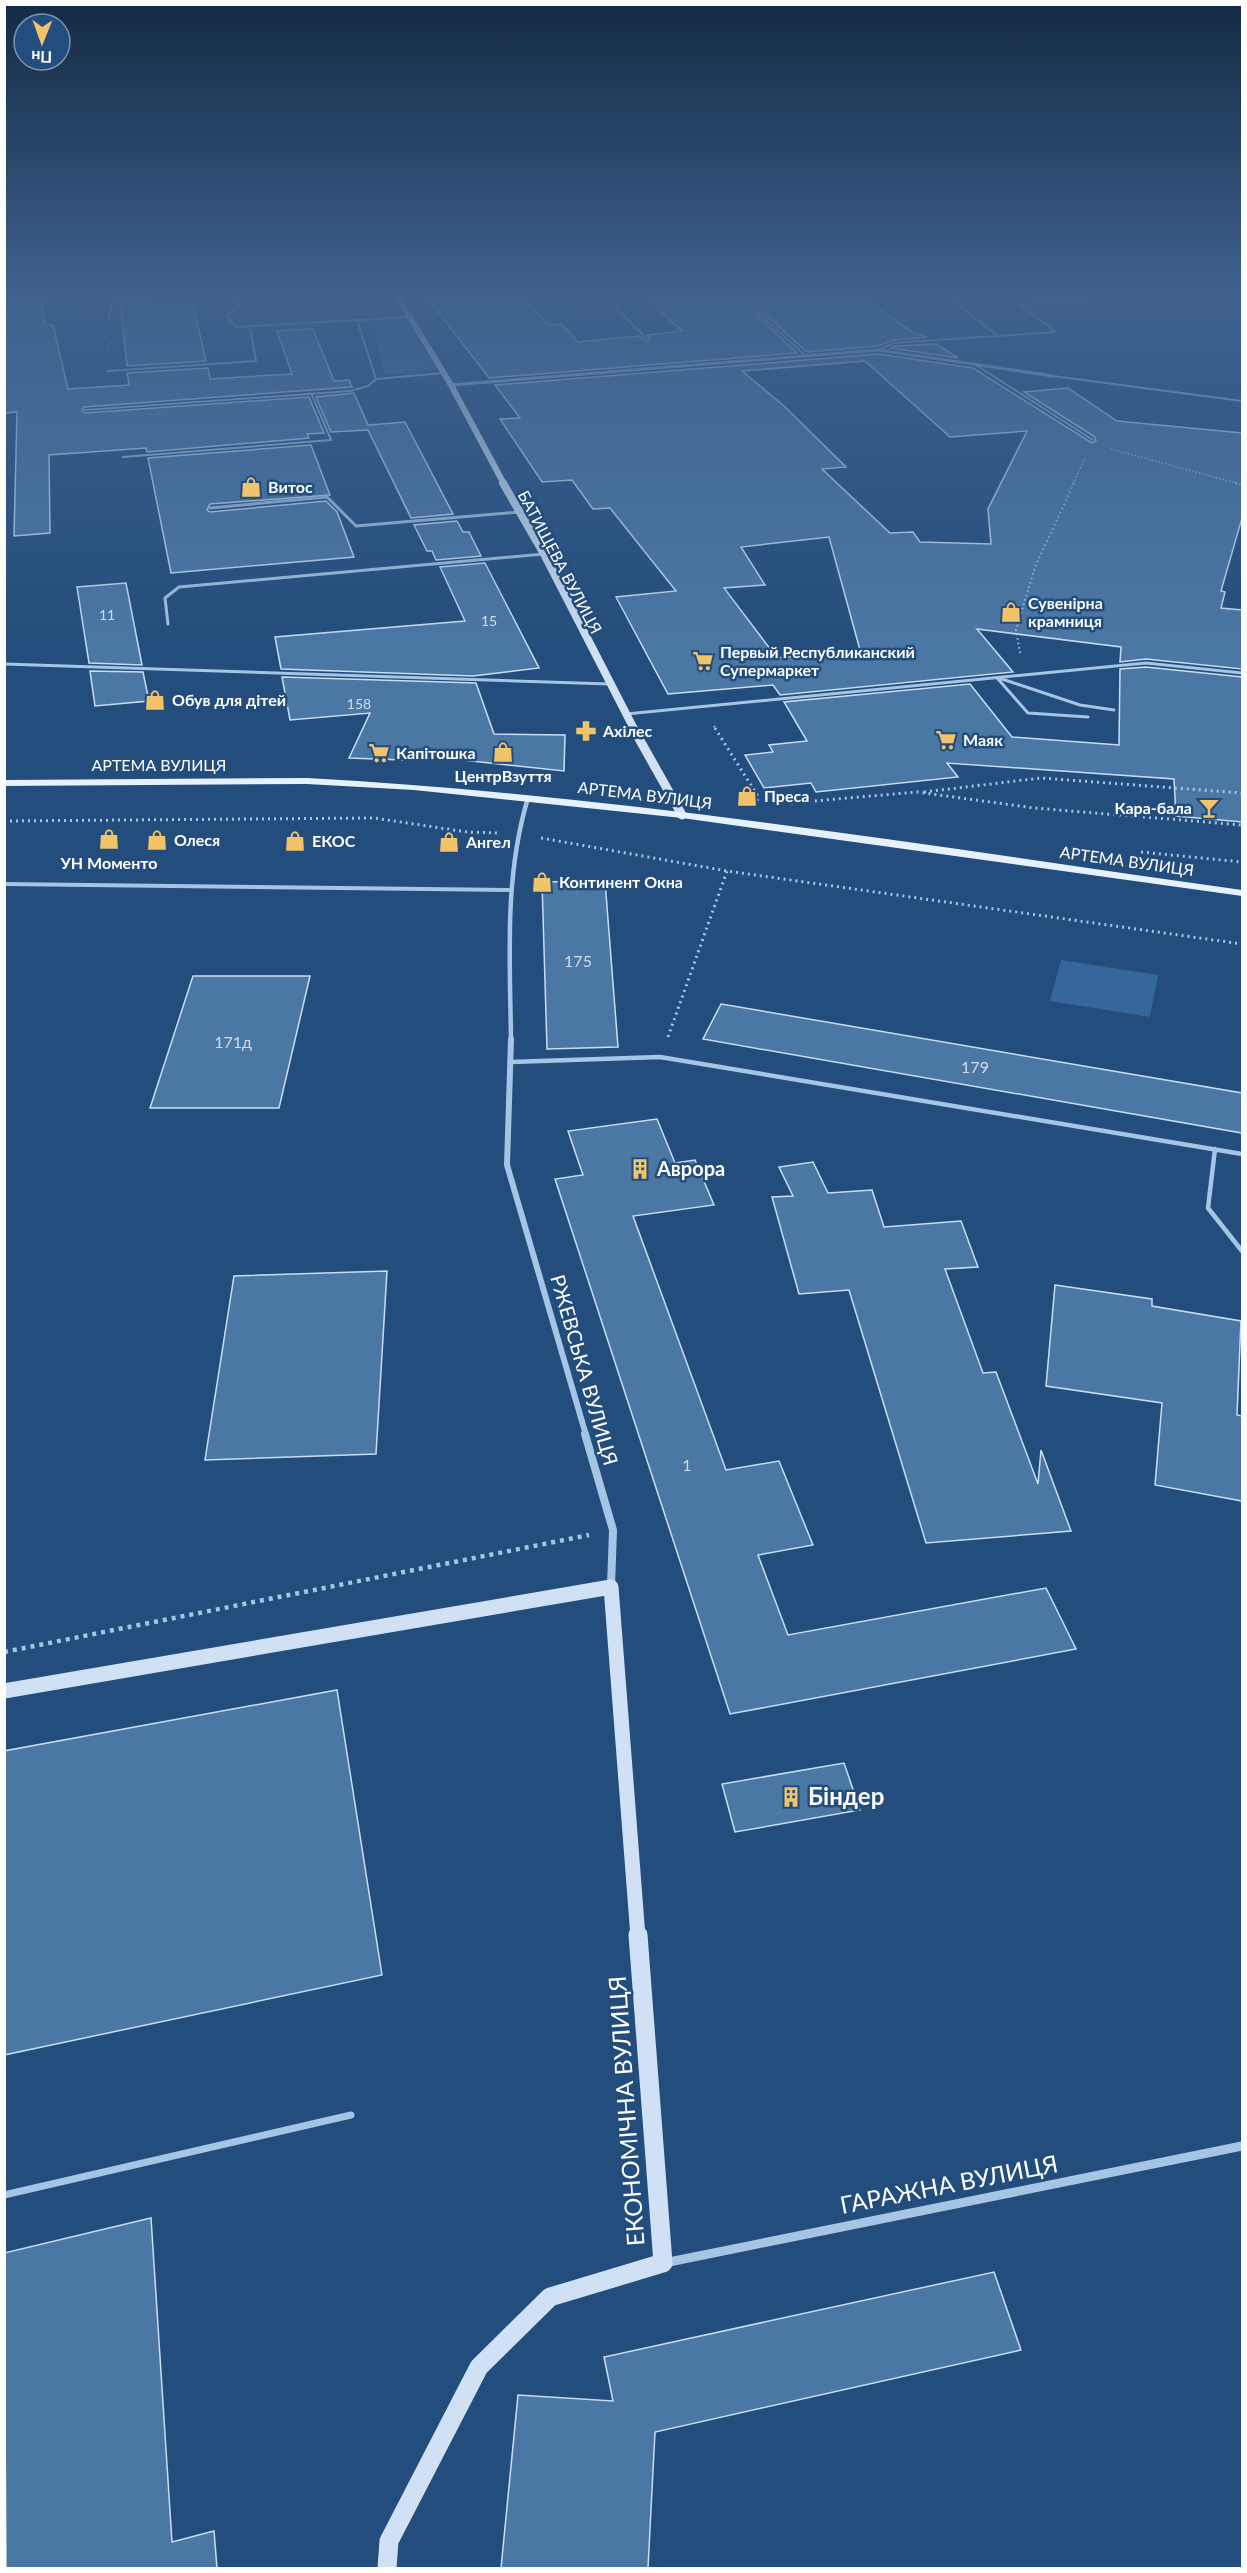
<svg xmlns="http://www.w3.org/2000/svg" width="1247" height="2573" viewBox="0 0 1247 2573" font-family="Lato,sans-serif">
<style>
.green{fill:#36679a}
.building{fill:#4b77a5;stroke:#c9def4;stroke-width:1.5;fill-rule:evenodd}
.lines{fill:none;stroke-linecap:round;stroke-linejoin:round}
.path-far3{stroke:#a6c5e5;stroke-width:1.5;stroke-dasharray:1.5 2;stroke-linecap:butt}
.path-far2{stroke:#a6c5e5;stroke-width:2;stroke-dasharray:1.5 3;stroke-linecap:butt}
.path-far1{stroke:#a6c5e5;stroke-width:3;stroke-dasharray:2 4;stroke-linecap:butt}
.path{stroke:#a6c5e5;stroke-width:4.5;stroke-dasharray:4 5;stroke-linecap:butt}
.lane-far4{stroke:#a6c5e5;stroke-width:2}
.lane-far3{stroke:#a6c5e5;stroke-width:3}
.lane-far2{stroke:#a6c5e5;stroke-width:4}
.lane-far1{stroke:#a6c5e5;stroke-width:4.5}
.lane{stroke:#a6c5e5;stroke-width:7}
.street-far4{stroke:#a6c5e5;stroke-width:3}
.street-far3{stroke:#a6c5e5;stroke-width:4.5}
.street-far2{stroke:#a6c5e5;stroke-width:6}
.street-far1{stroke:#a6c5e5;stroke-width:8}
.street{stroke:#a6c5e5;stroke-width:9}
.secondary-far4{stroke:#d0e1f5;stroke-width:6}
.secondary-far3{stroke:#d0e1f5;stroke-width:8}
.secondary-far2{stroke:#d0e1f5;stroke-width:9}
.secondary-far1{stroke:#d0e1f5;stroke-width:15}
.secondary{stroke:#d0e1f5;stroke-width:19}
.primary{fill:#e7f0fd;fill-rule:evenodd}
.labels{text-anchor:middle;stroke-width:5;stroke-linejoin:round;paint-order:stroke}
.far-number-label{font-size:14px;fill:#d2dde8}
.far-poi-label{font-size:16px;font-weight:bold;fill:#fff;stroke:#234d7c;text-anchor:start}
.far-street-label{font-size:16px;fill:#fff;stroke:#234d7c}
.number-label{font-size:16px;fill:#d2dde8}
.poi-label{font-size:20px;font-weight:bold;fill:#fff;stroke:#234d7c;text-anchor:start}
.street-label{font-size:20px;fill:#fff;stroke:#234d7c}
.near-poi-label{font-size:24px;font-weight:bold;fill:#fff;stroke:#234d7c;text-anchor:start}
.near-street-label{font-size:24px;fill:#fff;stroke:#234d7c}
</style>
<rect width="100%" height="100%" fill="#234d7c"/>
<path class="green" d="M564,311H569L575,317L567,322L516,326L506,315Z
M400,320L406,321L436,369L429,372L386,375L383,372L375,331L367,325L374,322Z
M1061,960L1158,975L1150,1017L1050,1001Z"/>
<path class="building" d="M4,291H41L45,325H53L68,389L129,385L127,373L208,368L210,379L292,374L277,331L309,329H313L334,381L349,380L352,387L84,407L82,411L85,413L309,397L324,433L307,434L309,438L147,452L146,448L49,455L50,533L14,536L17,412L4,413Z
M488,291H517L548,325L561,324L578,342L639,336L647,342L650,339L647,335L682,331L647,299L663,298L655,291H731L797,353L489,378L426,296Z
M739,291H854L914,333L927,337L893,340L878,346L807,352Z
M153,298L154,306L193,304L206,361L127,366L120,300Z
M936,344L958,358L891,348L895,346Z
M878,354L973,368L1092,443L1096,441L1095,437L1024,392L1068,388L1117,421L1242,433V518L1221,591L1225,592L1221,608L1242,610V669L1146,659L1120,662L1121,647L977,629L1013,672L780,695L773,685L668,694L616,597L676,591L610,508L593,509L572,480L542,482L500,419L520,418L495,385ZM865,361L950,437L1027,431L988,509L991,544L920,542L913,532L890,533L822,469L846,467L784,406L742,371ZM829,537L860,650L777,658L724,588L765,585L741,547Z
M354,393L368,425L405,422L453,514L411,518L368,430L331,432L316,397Z
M311,445L330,495L210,504L207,510L210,512L326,501L337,512L354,557L171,573L148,458Z
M457,521L463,532H469L481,556L436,560L432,551H427L414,525Z
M485,563L539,668L473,676L281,669L275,637L465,621L440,567Z
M126,583L142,665L89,663L77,587Z
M1146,667L1242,677V822L1176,816L1174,779L947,763L958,777L816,792L811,783L764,788L745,755L773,752L769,745L807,741L784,702L970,684L1012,737L1119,745L1120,669Z
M90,671L143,672L149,701L95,706Z
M282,677L476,683L494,734L565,735L564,771L406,754L403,760L349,758L370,713L290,720Z
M605,881L618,1047L547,1049L542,882Z
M193,976H310L279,1108H150Z
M721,1004L1242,1093V1133L703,1039Z
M657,1119L675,1163L695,1160L714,1205L633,1216L726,1470L779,1461L813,1545L758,1555L788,1635L1046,1588L1076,1649L730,1714L555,1179L583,1175L568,1131Z
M813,1162L828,1193L872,1190L884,1227L961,1221L978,1267L945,1269L983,1373L996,1372L1038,1484L1041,1450L1071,1531L926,1543L849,1290L799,1294L772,1197L793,1196L779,1167Z
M387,1271L376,1454L205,1460L234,1276Z
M1055,1285L1152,1299V1306L1241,1321L1237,1415L1242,1416V1501L1155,1485L1162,1403L1046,1386Z
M337,1690L382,1975L4,2055V1751Z
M844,1763L860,1810L735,1832L722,1784Z
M151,2218L172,2542L214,2531L217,2568H6L4,2253Z
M994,2272L1021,2350L655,2432L648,2568H501L518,2395L613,2401L604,2357Z"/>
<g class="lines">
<path class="path-far3" d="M60,291L72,298
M4,307L73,302
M4,314L88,319
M106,349L117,338
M1111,449L1240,484
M1073,484L1085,458"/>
<path class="path-far2" d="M1235,483L1242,485
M1020,653L1016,630L1035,567L1074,483
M714,726L716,729"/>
<path class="path-far1" d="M715,728L759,798L756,801
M924,792L1041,778L1242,793
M791,803L917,792L1034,808L1242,825
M4,821L374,818L467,832L498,833
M541,838L727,871L1242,944
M1141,852L1242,862
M668,1037L727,871"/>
<path class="path" d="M4,1652L589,1535"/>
<path class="lane-far4" d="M91,291L113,297L227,291
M233,291L240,303L227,315L236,327L410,317
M599,291L647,339
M734,291L806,356
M967,291L943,293L998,336
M109,318L113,297
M357,320L376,379L444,373
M878,350L894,343L1056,332L1020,305L1183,291
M976,365L1093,440
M108,371L256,361L250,327
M1053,376L1242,401
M85,410L350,391L368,386L376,379
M123,457L331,440L312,395"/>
<path class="lane-far3" d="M210,508L327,497L356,526L519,512
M168,624L165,598L179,587L544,554
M4,664L609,684
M999,678L1080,705L1114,710
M998,679L1028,713L1088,717
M626,714L1146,663L1242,673"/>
<path class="lane-far2" d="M4,884L510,890"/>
<path class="lane-far1" d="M511,1062L660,1057L1242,1154
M1215,1149L1208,1208L1242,1251"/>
<path class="lane" d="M4,2195L351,2115"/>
<path class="street-far4" d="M451,385L878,350L1053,376"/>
<path class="street-far3" d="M511,1040C510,959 504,877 528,798"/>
<path class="street-far2" d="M511,1039L507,1165L586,1435"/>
<path class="street-far1" d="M585,1434L613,1530L611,1586"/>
<path class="street" d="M664,2263L1242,2146"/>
<path class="secondary-far4" d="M394,291L451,385L504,484"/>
<path class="secondary-far3" d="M503,483L544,554L634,729"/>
<path class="secondary-far2" d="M633,728L682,815"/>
<path class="secondary-far1" d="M4,1691L611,1587L638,1937"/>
<path class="secondary" d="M387,2568L389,2541L479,2367L550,2297L663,2263L638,1935"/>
<path class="primary" d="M307,778C620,795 931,846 1242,890V896L682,818L414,790L307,784L4,786V780Z"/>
</g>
<linearGradient id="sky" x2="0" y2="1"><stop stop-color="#132a44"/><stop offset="0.45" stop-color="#3f628e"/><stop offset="1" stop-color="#3f628e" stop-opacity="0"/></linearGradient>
<rect width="1247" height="651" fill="url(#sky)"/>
<defs>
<g id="shop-bare" transform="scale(1.62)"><path d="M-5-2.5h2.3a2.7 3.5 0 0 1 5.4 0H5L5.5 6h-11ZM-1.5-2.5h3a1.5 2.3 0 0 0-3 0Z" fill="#f1c469" stroke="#234d7c" stroke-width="2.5" paint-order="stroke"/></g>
<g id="supermarket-bare" transform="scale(1.62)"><path d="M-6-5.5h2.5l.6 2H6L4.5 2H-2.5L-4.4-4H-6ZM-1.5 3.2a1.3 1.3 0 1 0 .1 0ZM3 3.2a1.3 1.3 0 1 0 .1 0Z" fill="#f1c469" stroke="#234d7c" stroke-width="2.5" paint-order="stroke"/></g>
<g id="pharmacy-bare" transform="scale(1.62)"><path d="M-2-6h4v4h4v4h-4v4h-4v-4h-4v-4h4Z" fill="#f1c469" stroke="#234d7c" stroke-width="2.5" paint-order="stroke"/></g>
<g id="bar-bare" transform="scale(1.62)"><path d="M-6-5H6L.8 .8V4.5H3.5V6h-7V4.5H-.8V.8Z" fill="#f1c469" stroke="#234d7c" stroke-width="2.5" paint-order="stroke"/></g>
<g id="building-bare" transform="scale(1.62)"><path d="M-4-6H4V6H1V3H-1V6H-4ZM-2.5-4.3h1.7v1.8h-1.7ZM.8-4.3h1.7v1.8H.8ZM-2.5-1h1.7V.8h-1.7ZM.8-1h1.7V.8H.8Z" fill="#f1c469" stroke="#234d7c" stroke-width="2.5" paint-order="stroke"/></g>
</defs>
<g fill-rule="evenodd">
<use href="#shop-bare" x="251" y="487"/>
<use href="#shop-bare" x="1011" y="612"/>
<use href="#supermarket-bare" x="703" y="661"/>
<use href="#shop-bare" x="155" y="700"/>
<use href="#pharmacy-bare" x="586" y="731"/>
<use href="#supermarket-bare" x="946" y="740"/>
<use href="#shop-bare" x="503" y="752"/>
<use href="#supermarket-bare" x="379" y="753"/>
<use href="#shop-bare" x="747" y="796"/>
<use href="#bar-bare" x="1209" y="808"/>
<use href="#shop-bare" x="109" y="839"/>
<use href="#shop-bare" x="157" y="840"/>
<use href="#shop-bare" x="295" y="841"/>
<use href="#shop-bare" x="449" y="842"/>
<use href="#shop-bare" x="542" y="882"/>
<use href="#building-bare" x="640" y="1169"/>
<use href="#building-bare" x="791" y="1797"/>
</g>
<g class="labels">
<g class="far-number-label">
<text x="107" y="620">11</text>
<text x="489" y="626">15</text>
<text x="359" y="709">158</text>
</g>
<g class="far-poi-label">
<text x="268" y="493">Витос</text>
<text x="1028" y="609">Сувенірна<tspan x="1028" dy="18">крамниця</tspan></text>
<text x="720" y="658">Первый Республиканский<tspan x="720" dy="18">Супермаркет</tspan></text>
<text x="172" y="706">Обув для дітей</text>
<text x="603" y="737">Ахілес</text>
<text x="963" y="746">Маяк</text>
<text x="396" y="759">Капітошка</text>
<text x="503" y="782" text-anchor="middle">ЦентрВзуття</text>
<text x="764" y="802">Преса</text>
<text x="1192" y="814" text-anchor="end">Кара-бала</text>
<text x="174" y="846">Олеся</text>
<text x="312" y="847">ЕКОС</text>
<text x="466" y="848">Ангел</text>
<text x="109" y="869" text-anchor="middle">УН Моменто</text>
<text x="559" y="888">Континент Окна</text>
</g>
<g class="far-street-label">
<text transform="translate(560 562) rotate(62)" y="6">БАТИЩЕВА ВУЛИЦЯ</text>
<text x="159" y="771">АРТЕМА ВУЛИЦЯ</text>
<text transform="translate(645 795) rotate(7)" y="6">АРТЕМА ВУЛИЦЯ</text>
<text transform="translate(1127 861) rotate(8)" y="6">АРТЕМА ВУЛИЦЯ</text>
</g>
<g class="number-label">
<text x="578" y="967">175</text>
<text x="233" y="1048">171д</text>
<text x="975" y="1073">179</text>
<text x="687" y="1471">1</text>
</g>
<g class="poi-label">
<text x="657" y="1176">Аврора</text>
</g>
<g class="street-label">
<text transform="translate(584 1370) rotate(74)" y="7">РЖЕВСЬКА ВУЛИЦЯ</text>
</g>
<g class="near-poi-label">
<text x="808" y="1805">Біндер</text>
</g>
<g class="near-street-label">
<text transform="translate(627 2111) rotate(-94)" y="8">ЕКОНОМІЧНА ВУЛИЦЯ</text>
<text transform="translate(949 2185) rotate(-11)" y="8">ГАРАЖНА ВУЛИЦЯ</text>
</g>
</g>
<rect width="1247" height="2573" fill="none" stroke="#ffffff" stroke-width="12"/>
<g transform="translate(42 42) rotate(181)"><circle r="28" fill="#234d7c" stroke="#7b94b0" stroke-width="1.5"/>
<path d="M0-4.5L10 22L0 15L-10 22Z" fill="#f1c469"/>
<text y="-9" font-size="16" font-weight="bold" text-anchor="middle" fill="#ffffff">Пн</text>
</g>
</svg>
